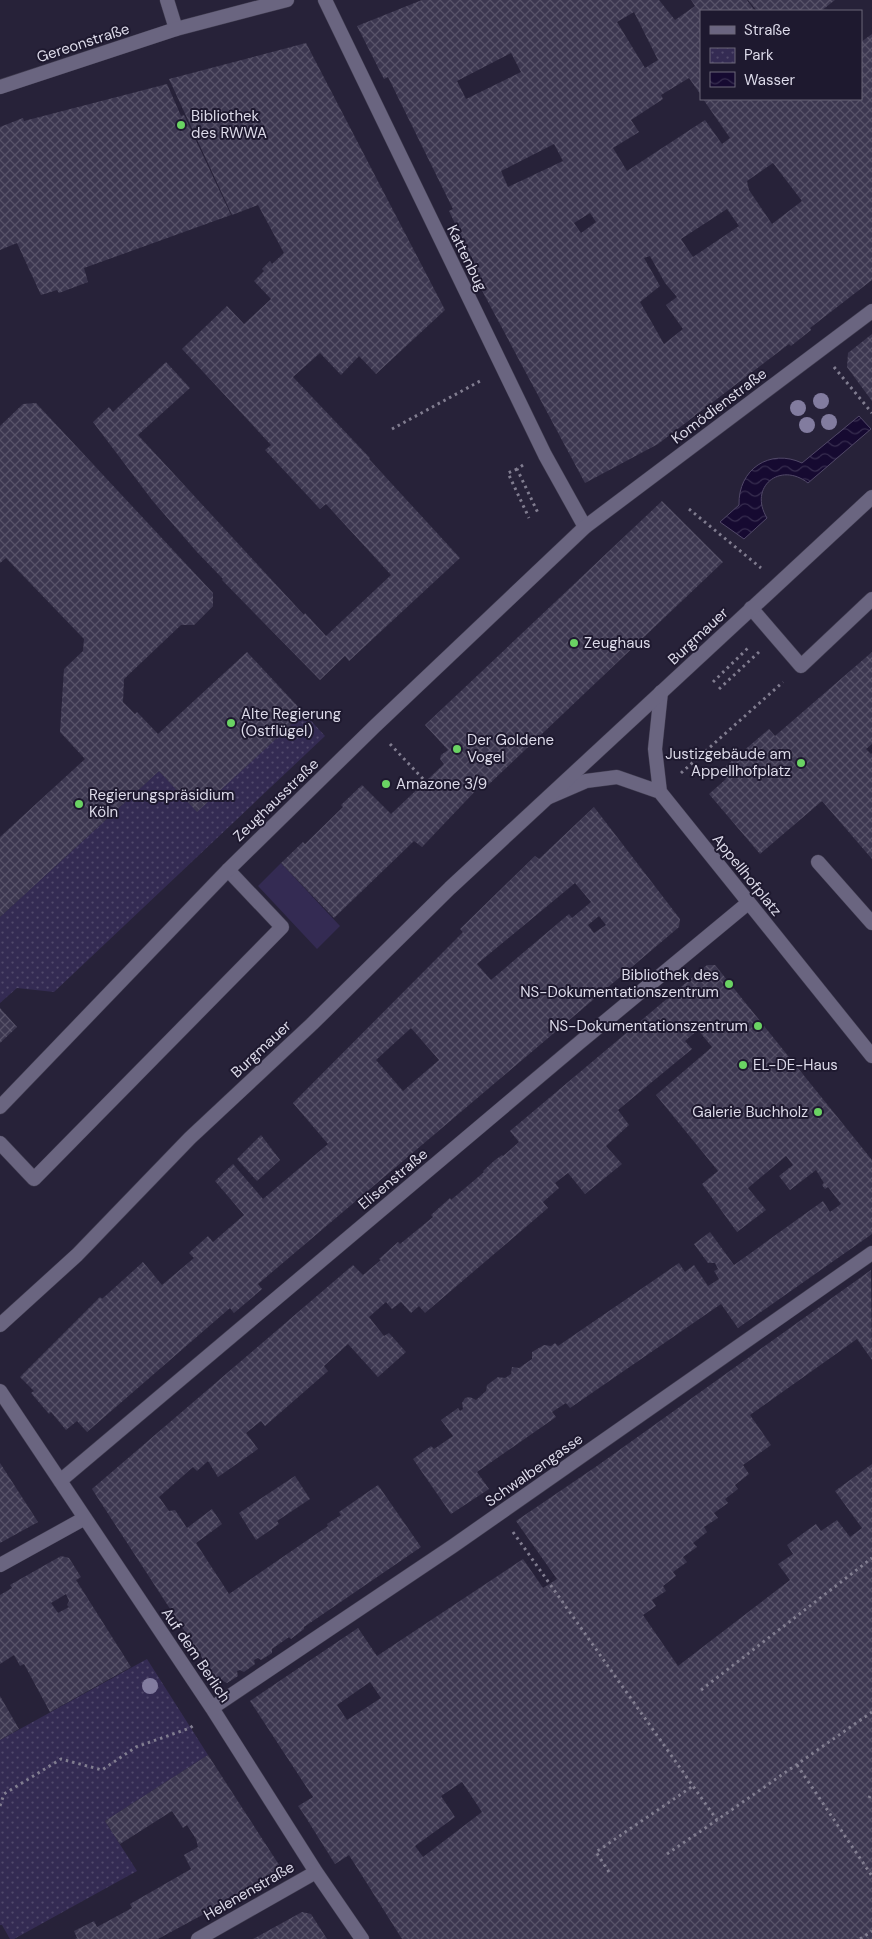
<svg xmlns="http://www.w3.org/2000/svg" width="872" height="1939" viewBox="0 0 872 1939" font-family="'DM Sans',sans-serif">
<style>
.grass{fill:#342b53}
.park{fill:url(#park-dots)}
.water{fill:url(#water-waves);stroke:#514868}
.building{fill:url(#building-cross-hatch);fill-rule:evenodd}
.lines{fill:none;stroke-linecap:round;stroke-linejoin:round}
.service-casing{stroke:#413d50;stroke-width:15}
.minor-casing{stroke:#413d50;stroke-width:15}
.tertiary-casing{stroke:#413d50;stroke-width:15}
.path{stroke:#817d90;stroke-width:3;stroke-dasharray:2.5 4;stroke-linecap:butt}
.service{stroke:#6a6580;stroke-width:14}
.minor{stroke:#6a6580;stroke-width:14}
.tertiary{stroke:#6a6580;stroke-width:14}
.tree{fill:#827c9f}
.poi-dot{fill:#6ad363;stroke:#1e192f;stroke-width:2}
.labels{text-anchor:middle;stroke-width:4;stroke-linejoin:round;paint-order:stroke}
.street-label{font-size:15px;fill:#dcdae9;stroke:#1e192f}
.poi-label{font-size:15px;fill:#dcdae9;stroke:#1e192f;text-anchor:start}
</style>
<defs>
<pattern id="park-dots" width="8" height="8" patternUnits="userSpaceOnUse" patternTransform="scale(1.25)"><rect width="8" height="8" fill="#342b53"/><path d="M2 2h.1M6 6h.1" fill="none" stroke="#51496c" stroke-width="1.8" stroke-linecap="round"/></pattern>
<pattern id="water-waves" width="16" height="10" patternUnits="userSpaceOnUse" patternTransform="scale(1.25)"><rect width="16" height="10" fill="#160a31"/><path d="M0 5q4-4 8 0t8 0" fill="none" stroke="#372d4f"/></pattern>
<pattern id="building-cross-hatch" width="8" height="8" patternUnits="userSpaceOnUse" patternTransform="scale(1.25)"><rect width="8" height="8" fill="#3c3750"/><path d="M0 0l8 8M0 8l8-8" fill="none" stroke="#585369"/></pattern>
</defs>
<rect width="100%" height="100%" fill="#272239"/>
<path class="grass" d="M281,863L340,926L317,949L258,886Z"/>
<path class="park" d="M304,713L325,736L54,992L17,988L0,1003V917L159,771L197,811Z
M147,1659L208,1755L105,1821L137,1871L14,1939H10L2,1925H0V1740Z"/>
<path class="water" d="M859,416L871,429L808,483C780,461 748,487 767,518L744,539L720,522L739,505C738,469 770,448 802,463Z"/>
<path class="building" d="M422,0H659L675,20L695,6L691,0H747L755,11H701V95L689,78L661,95L663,99L631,120L639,132L613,148L627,171L705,120L722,144L730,138L703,99H861V42L872,34V280L810,328L811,330L791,346L789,344L785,347L658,444L585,483L471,270L476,267L449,211L453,209L388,77L384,79L357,26ZM634,12L658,60L645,68L617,22ZM511,53L521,72L466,99L457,81ZM554,144L563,161L508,187L501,171ZM773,163L802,201L772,224L749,190L747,181ZM727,209L739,226L693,257L681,239ZM590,213L596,222L581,233L574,223ZM650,256L665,283L677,297L666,305L683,329L664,344L640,302L660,286L644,258Z
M748,0H835L821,11H757Z
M306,43L445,310L376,374L359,356L341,375L320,353L293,377L370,458L369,459L460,558L349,661L345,656L320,680L222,580L223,579L196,551L152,500L93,422L109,407L113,412L166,362L190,388L138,435L304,615L305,613L326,636L391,575L326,504L320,509L265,450L271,445L182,349L227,306L244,324L271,299L254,281L264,271L262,269L270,261L272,264L284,253L258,205L232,215L169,79Z
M167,84L181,116L184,115L231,215L84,268L88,282L59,293L57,290L41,295L17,243L0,250V127L23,118L24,121Z
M872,334V401L847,367L848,353Z
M36,403L213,593V606L194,625H181L124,679L123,702L135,714L137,712L158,734L247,652L304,713L197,812L159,771L0,917V837L85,759L60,732L64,669L83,651L84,639L6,558L0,563V426L23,404Z
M662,501L723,562L485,788L482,784L422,847L414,841L334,918L281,863L303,842L305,844L343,807L341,805L362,785L391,814L444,764L440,759L441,755L448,750L425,725Z
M872,652V744L866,749L871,754L872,753V859L822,801L760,854L709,794L726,779L719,772L769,729L775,736Z
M594,807L680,919L679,927L258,1284L262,1289L234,1313L230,1308L87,1432L77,1421L66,1430L51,1412L49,1414L31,1393L34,1391L20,1377L100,1297L102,1299L143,1262L162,1285L194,1258L189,1253L208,1236L213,1242L244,1215L215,1181L233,1164L263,1199L328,1144L293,1103L463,932L460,929L535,856L539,859ZM575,883L591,902L572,918L569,914L491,980L477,964ZM599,916L606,925L594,933L588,925ZM411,1028L439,1060L403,1091L376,1060Z
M707,965H715L872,1160V1234L738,1328L721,1304L570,1408L566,1403L552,1412L556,1417L477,1472L489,1489L451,1514L413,1459L431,1446L434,1449L453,1436L441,1420L458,1408L460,1411L463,1409L462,1403L465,1398L470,1397L476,1400L486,1391L487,1385L498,1377L505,1378L511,1374L512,1367L519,1368L532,1359V1352L544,1345L551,1346L555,1343L558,1346L679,1263L685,1272L694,1265L708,1286L719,1279L714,1271L718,1269L715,1263H708L694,1244L710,1232L734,1265L823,1201L830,1212L841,1204L828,1187L825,1189L822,1185L824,1183L816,1170L790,1190L779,1176L793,1165L786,1156L748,1188L766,1210L737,1232L702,1184L718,1171L656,1095L712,1047L698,1030L685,1041L692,1049L618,1110L629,1125L606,1146L622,1164L585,1194L568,1173L555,1183L559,1188L543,1202L548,1208L425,1313L419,1306L411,1313L401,1302L392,1309L386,1302L369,1317L384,1336L389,1333L406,1352L378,1377L348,1344L324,1366L328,1371L265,1426L261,1421L246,1433L258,1449L218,1477L208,1461L197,1471L193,1467L159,1497L169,1511L175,1510L187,1528L212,1509L222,1524L196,1543L229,1594L328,1526L327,1524L341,1515L339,1512L378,1485L421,1547L304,1627V1629L291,1639L289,1637L272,1649V1653L261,1660L258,1658L254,1660L255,1664L244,1672L240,1670L237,1671L238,1676L227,1683L223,1681L219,1684L92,1489L353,1265L363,1275L381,1260L379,1259L388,1251L398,1242L400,1244L433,1217L431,1215L450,1198L451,1200L484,1172L483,1171L495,1160L502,1155L503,1156L519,1142L510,1131Z
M0,1008L17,1027L0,1043Z
M261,1135L280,1160L257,1181L237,1159Z
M871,1270L872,1360L857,1339L750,1415L771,1445L743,1465L749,1474L735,1485L738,1489L725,1499L728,1503L714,1513L718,1518L704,1527L707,1532L693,1543L697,1547L683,1557L687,1562L673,1572L676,1576L663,1586L666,1591L652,1600L656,1606L643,1615L678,1666L790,1580L778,1564L793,1554L787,1545L816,1524L821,1531L837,1520L850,1537L862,1528L835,1491L872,1464V1939H402L349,1855L335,1864L303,1813L298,1806L313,1797L250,1701L358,1628L377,1656L523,1559L543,1588L557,1579L516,1521L597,1466ZM370,1682L381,1698L347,1720L337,1705ZM462,1782L482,1812L423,1857L415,1846L455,1817L441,1796Z
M0,1463L38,1522L0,1543Z
M295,1476L310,1499L277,1521L279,1524L256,1540L239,1513Z
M61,1556L69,1558L81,1577L76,1580L131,1667L50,1712L24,1664L20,1666L14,1655L0,1664V1595L12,1588L10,1585ZM66,1594L69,1601L67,1605L69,1607L58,1613L51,1603Z
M0,1696L19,1729L0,1740Z
M208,1755L283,1871L158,1939H75L77,1938L74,1931L94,1921L97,1927L132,1908L130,1904L191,1869L184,1855L198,1847L196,1839L187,1825L183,1828L172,1811L120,1844L105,1821Z
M302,1912L311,1914L327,1939H253Z"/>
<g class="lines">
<g class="service-casing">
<path id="service" d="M818,862L872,923
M0,1143L34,1179L282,927L228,870"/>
</g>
<g class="minor-casing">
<path id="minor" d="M167,0L176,29
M325,0L545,455L585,527
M751,608L801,666L872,599
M661,692L655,749L660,792L872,1056
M549,797L586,781L617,777L660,792
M0,1391L212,1708L316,1872L362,1939
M60,1481L579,1043L748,903
M0,1565L85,1518
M212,1708L453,1546L872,1253
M198,1939L316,1872"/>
</g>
<g class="tertiary-casing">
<path id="tertiary" d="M0,87L176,29L287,0
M0,1107L228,870L374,727L585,527L872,311
M0,1325L77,1255L190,1138L312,1024L450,888L872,497"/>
</g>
<path class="path" d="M834,367L872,413
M392,429L482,380
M523,465L517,469L538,513
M517,469L508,473L529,518
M689,509L761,568
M713,682L749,647
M719,689L759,652
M390,744L425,781
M681,773L783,682
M513,1532L717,1820L872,1712
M701,1690L872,1558
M797,1765L872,1876
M869,1798L870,1796
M0,1806L4,1794L61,1759L102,1770L136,1747L190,1728L195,1724
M667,1854L717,1820
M609,1872L596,1852L693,1786
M860,1939L872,1931"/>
<use href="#service" class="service"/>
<use href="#minor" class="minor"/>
<use href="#tertiary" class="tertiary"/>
</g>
<g class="tree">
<circle cx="821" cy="401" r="8"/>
<circle cx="798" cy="408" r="8"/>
<circle cx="829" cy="422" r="8"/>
<circle cx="807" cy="425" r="8"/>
<circle cx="150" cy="1686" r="8"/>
</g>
<g class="poi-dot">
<circle cx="181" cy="125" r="5"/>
<circle cx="574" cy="643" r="5"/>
<circle cx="231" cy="723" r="5"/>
<circle cx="457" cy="749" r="5"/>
<circle cx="801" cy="763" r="5"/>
<circle cx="386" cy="784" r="5"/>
<circle cx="79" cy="804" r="5"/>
<circle cx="729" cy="984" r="5"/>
<circle cx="758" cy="1026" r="5"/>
<circle cx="743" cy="1065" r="5"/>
<circle cx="818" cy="1112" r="5"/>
</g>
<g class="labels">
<g class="street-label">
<text transform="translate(83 43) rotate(-18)" y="5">Gereonstraße</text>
<text transform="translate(467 258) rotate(64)" y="5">Kattenbug</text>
<text transform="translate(719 406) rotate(-37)" y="5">Komödienstraße</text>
<text transform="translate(698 636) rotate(-43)" y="5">Burgmauer</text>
<text transform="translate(276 800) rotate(-44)" y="5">Zeughausstraße</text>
<text transform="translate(747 875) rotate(51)" y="5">Appellhofplatz</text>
<text transform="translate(261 1049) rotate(-43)" y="5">Burgmauer</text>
<text transform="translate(393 1179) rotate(-40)" y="5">Elisenstraße</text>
<text transform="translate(534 1470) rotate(-35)" y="5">Schwalbengasse</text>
<text transform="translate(196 1655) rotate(56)" y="5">Auf dem Berlich</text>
<text transform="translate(249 1891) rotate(-30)" y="5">Helenenstraße</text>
</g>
<g class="poi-label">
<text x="191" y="121">Bibliothek<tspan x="191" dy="17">des RWWA</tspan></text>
<text x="584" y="648">Zeughaus</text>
<text x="241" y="719">Alte Regierung<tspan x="241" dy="17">(Ostflügel)</tspan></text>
<text x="467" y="745">Der Goldene<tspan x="467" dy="17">Vogel</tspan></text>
<text x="791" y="759" text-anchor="end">Justizgebäude am<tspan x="791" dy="17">Appellhofplatz</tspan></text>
<text x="396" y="789">Amazone 3/9</text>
<text x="89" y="800">Regierungspräsidium<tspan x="89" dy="17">Köln</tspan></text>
<text x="719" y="980" text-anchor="end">Bibliothek des<tspan x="719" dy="17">NS-Dokumentationszentrum</tspan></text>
<text x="748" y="1031" text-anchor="end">NS-Dokumentationszentrum</text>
<text x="753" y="1070">EL-DE-Haus</text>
<text x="808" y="1117" text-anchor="end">Galerie Buchholz</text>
</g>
</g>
<rect x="700" y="10" width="162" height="90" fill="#1e192f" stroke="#6a6679"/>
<rect x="710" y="26" width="25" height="8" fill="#6a6580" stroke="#6a6679"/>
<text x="744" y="35" font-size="15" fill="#dcdae9">Straße</text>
<rect x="710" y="48" width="25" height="15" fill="url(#park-dots)" stroke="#6a6679"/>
<text x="744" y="60" font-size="15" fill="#dcdae9">Park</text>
<rect x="710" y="72" width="25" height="15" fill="url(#water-waves)" stroke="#6a6679"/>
<text x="744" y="85" font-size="15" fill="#dcdae9">Wasser</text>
</svg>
